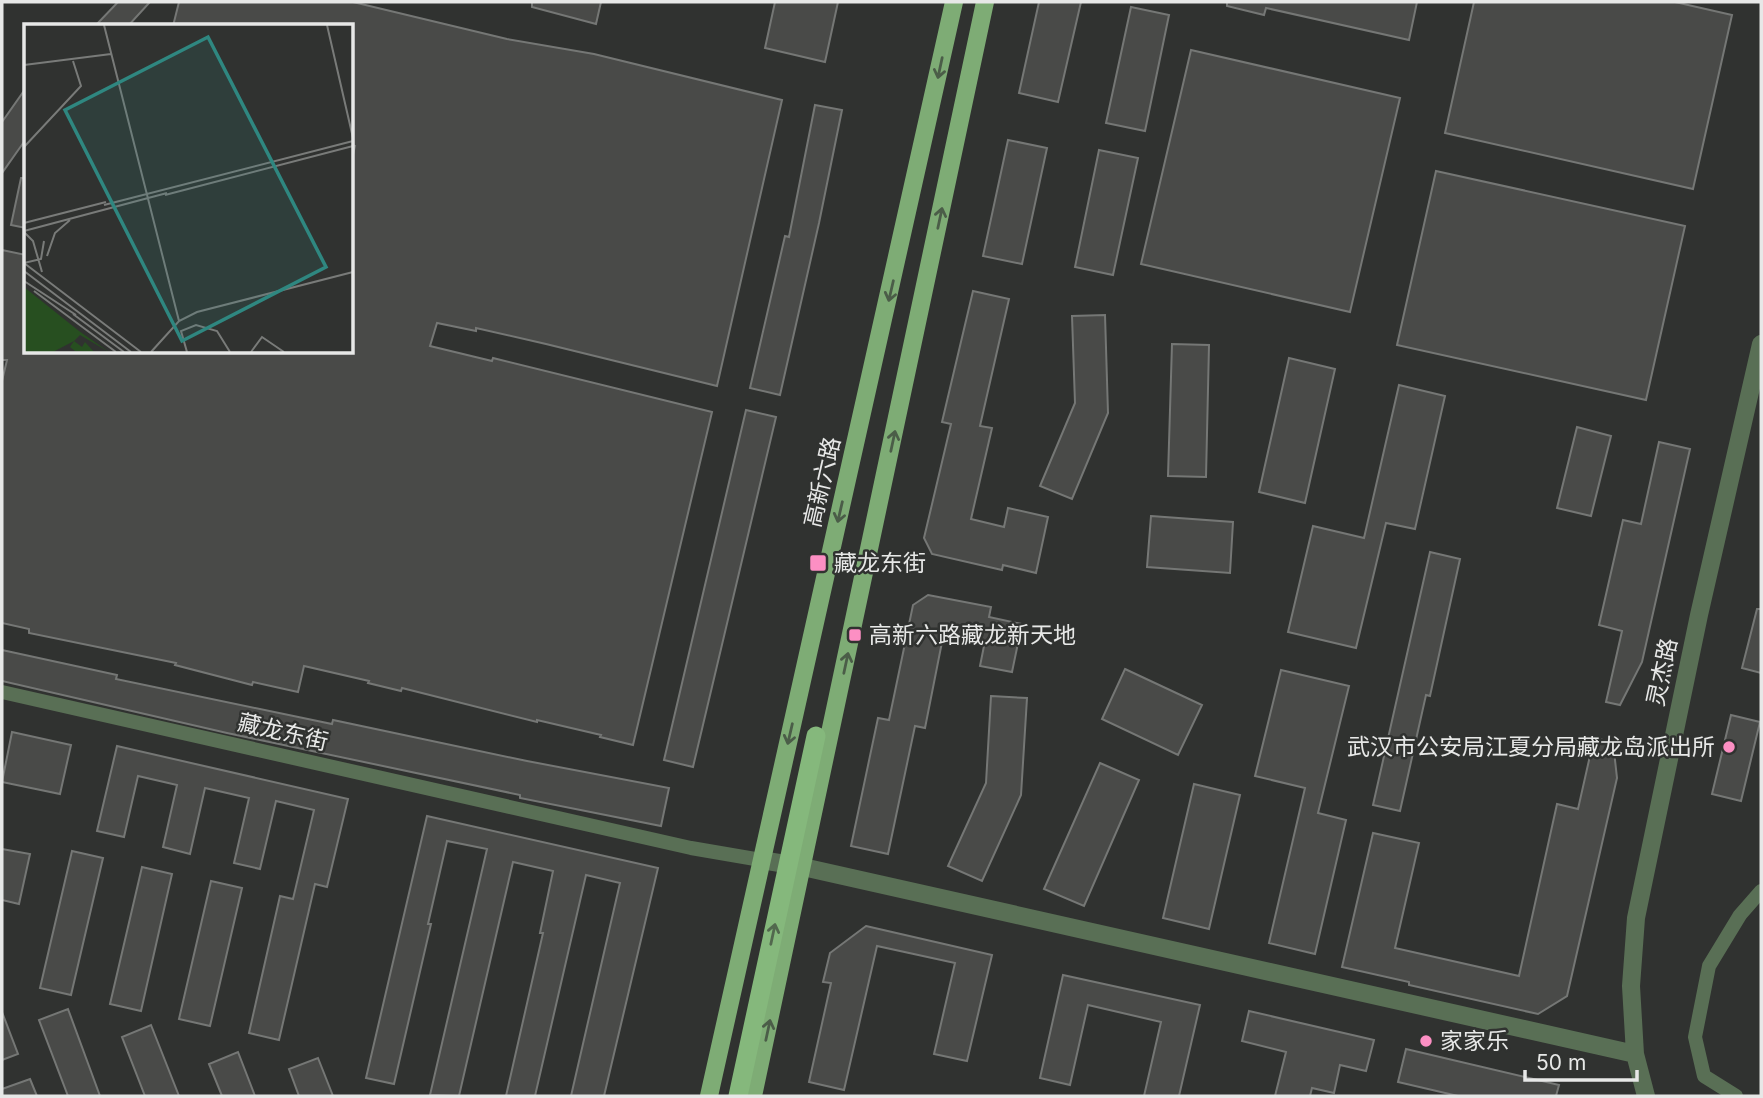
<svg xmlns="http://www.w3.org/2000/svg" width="1763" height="1098" viewBox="0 0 1763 1098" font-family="Inter,'Noto Sans SC',sans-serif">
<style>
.building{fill:#494a48;stroke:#757775;stroke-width:2}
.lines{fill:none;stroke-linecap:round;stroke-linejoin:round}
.minor{stroke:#596f55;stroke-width:14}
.tertiary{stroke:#596f55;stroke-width:18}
.primary{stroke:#7eac75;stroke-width:18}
.trunk-bridge{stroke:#85b87c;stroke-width:19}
.oneway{stroke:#4b5d48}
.oneway2{stroke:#52684e}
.poi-dot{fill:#fc8fc3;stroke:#303230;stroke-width:2.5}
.labels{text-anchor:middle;stroke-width:5;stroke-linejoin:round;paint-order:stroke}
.street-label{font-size:23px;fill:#e7e8e7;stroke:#303230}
.poi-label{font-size:23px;fill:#e7e8e7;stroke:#303230;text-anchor:start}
.inset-road{fill:none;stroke:#797b79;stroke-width:2}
.view{fill:#2f8780;fill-opacity:0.15;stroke:#2f8780;stroke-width:3.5}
.inset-edge{fill:none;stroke:#e7e8e7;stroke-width:3.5}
</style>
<rect width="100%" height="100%" fill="#303230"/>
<path class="building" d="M118,2H150L128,26H95Z
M179,2H353L507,39L594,54L782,100L717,386L546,344L476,328V331L437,323L430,346L492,361L493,358L712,412L633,745L600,737L601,735L537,720V722L402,688L401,691L368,683L369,681L304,666L298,692L253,682L252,685L175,665L176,663L29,633V629L2,623V381L7,360H2V250L26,255V352H352V159L355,146L352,145V26H173Z
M532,2H601L596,24L532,7Z
M775,2H838L825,62L765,48Z
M1039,2H1081L1058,102L1019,93Z
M1227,2H1417L1409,40L1266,8L1264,15L1227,6Z
M1474,2H1675L1732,15L1693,189L1445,133Z
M1131,7L1169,15L1145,131L1106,123Z
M1191,50L1400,98L1350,312L1141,264Z
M26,88V139L2,173V122Z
M815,105L842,110L819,223L780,395L750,388L785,236L789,237Z
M1008,140L1047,148L1022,264L983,256Z
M1099,150L1138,158L1113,275L1075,267Z
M1436,171L1685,226L1646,400L1397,345Z
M21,178H26V228L11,225Z
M973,291L1009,299L980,426L992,428L971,519L1004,527L1008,508L1048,517L1036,573L1003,565L1002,570L932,554L924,538L951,424L942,422Z
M1105,315L1108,413L1072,499L1040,486L1075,403L1072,316Z
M1172,344L1209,345L1206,477L1168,476Z
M1289,358L1335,369L1305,503L1259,492Z
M1399,385L1445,396L1415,529L1386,523L1356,648L1288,632L1313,526L1364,538Z
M746,410L776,417L693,767L664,760Z
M1577,427L1611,436L1591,516L1557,508Z
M1659,442L1690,449L1642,662L1620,705L1606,702L1622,631L1599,625L1623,520L1641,524Z
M1151,516L1233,522L1230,573L1147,567Z
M1430,552L1460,559L1430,696L1426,695L1400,811L1373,805Z
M928,595L991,607L989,617L1022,624L1012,672L980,666L984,646L943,637L925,728L915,726L888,854L851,846L878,718L889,720L913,605Z
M1757,609H1761V673L1742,668Z
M2,650L117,675L116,679L332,724L333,720L527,761L669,788L661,826L520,798V795L227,733L2,681Z
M1125,669L1202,705L1178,755L1102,719Z
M1281,670L1349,686L1318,813L1346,820L1315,954L1269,943L1305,788L1255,776Z
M991,696L1027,698L1021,795L982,881L948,866L986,783Z
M1731,715L1760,722L1741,801L1712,794Z
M12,732L71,745L60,794L2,782Z
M1594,738L1613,742L1617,778L1567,996L1538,1014L1409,985V982L1342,967L1373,833L1419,843L1395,948L1519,976L1557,804L1578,809Z
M117,746L348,799L327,887L315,884L279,1040L249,1033L280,896L293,899L314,810L276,801L260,869L234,863L249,798L205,788L190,854L163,847L177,785L138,776L124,837L97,831Z
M1100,763L1139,780L1084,906L1044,889Z
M1194,784L1240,795L1209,929L1163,918Z
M427,816L658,868L604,1096H571L620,883L586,875L535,1096H506L543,933H540L553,871L513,862L459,1096L430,1095L487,849L447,841L428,924H431L394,1084L366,1078Z
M2,849L30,854L19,904L2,900Z
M72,851L103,858L71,995L40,988Z
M142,867L172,874L141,1011L110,1004Z
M211,881L242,888L210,1026L179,1019Z
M866,926L992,955L967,1061L934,1054L955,963L877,946L844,1090L809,1082L831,983L823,982L830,953Z
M1063,975L1200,1005L1179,1096H1144L1161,1022L1088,1005L1070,1085L1040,1078Z
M68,1009L100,1096H68L39,1020Z
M1249,1011L1374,1040L1366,1071L1340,1065L1334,1093L1312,1088L1310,1096H1275L1286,1052L1242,1041Z
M2,1012L18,1054L2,1060Z
M151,1025L179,1096H145L122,1037Z
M1406,1049L1559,1085L1556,1096H1458L1398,1082Z
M238,1052L255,1096H222L209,1064Z
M318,1058L333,1096H299L289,1069Z
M30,1079L37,1096H2V1089Z"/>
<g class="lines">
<path class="minor" d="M2,692L691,848L761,860
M1736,1096L1704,1076L1695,1037L1709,966L1740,915L1761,891"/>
<path class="tertiary" d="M761,860L803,867L1635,1054
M1646,1096L1635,1054L1631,986L1636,918L1699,615L1761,344"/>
<path class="primary" d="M709,1096C789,731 875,367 954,2
M753,1096L985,2"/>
<path class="trunk-bridge" d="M738,1096L816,736"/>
</g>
<defs><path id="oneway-shaft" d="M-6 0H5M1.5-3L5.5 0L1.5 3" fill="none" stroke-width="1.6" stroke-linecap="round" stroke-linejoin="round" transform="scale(1.75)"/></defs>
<g class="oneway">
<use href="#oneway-shaft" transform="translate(940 68) rotate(102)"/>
<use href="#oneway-shaft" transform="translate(940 218) rotate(-78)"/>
<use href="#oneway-shaft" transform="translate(891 291) rotate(103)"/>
<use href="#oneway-shaft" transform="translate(893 441) rotate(-78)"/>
<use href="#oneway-shaft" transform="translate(840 512) rotate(103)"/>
<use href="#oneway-shaft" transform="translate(846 663) rotate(-78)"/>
<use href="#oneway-shaft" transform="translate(790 734) rotate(103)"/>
<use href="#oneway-shaft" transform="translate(768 1030) rotate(-78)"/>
</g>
<use class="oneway2" href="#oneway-shaft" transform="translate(773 934) rotate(-78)"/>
<g class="poi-dot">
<rect x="809" y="554" width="18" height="18" rx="3.5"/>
<rect x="848" y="628" width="14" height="14" rx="3.5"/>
<circle cx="1729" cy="747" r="7"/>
<circle cx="1426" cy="1041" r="7"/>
</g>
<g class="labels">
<g class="street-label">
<text transform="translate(822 482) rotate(-77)" y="8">高新六路</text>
<text transform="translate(1662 672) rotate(-78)" y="8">灵杰路</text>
<text transform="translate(283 732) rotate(13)" y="8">藏龙东街</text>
</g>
<g class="poi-label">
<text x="834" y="571">藏龙东街</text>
<text x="869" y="643">高新六路藏龙新天地</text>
<text x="1715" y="755" text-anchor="end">武汉市公安局江夏分局藏龙岛派出所</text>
<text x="1440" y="1049">家家乐</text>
</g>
</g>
<g transform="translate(24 24)">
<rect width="329" height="329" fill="#303230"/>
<path d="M0,263L55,307L85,328L56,311L50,317L58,323L61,318L70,328L51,327L46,323L50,317L29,328H0Z" fill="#274f20"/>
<path class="inset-road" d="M80,1L155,297M303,1L329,114M0,41L87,30M0,123L57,62L49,37M141,171L329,122M80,181L329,117M0,199L82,178M0,207L143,169M0,208L9,217L18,248M23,232L31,209L46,196M0,239L117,328M0,239L17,235L20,217M0,247L107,328M0,257L52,291M10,267L92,328M49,290L100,328M127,328L155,297L173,288L329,248M163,328L157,307L172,301L193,307L206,328M227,328L238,313L260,328"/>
<path class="view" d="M184,13L302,243L158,317L41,86Z"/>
<rect width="329" height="329" class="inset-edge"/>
</g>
<rect width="1763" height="1098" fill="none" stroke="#e7e8e7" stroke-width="7"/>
<path d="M1525 1070v10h112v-10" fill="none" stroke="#e7e8e7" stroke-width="3.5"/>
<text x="1536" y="1070" font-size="21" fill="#e7e8e7" stroke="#303230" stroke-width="5" paint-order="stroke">50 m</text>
</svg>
